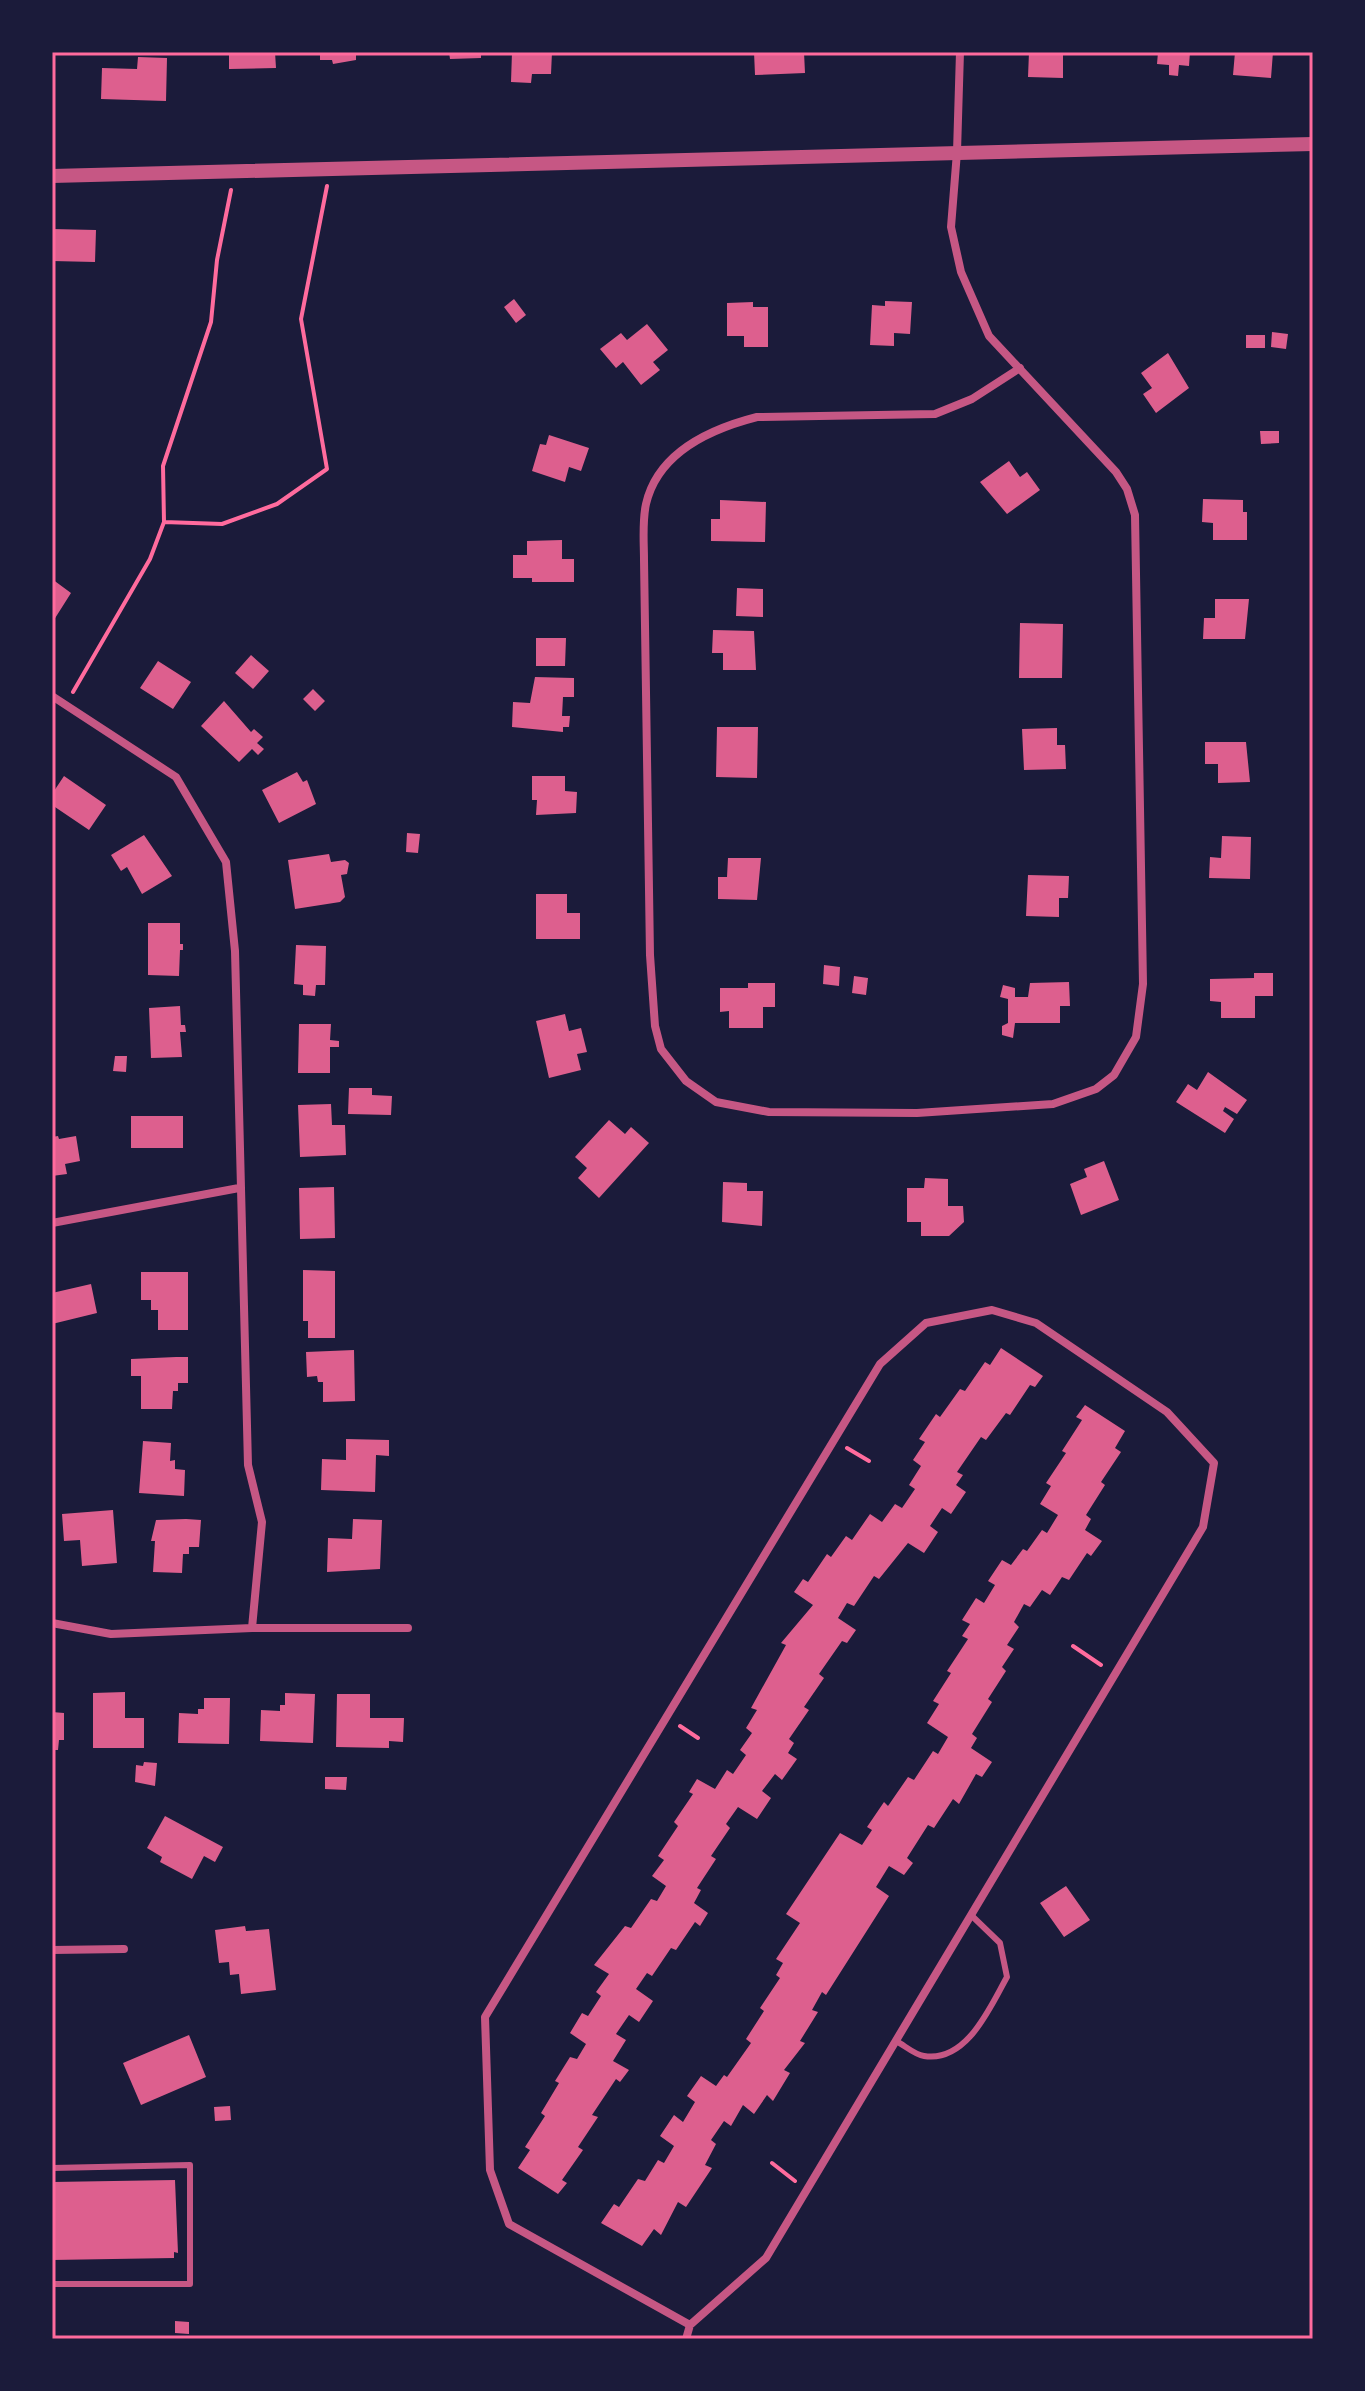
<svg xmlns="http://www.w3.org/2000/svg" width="1365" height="2391" viewBox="0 0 1365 2391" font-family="'Work Sans',sans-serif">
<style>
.building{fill:#dd5f8e}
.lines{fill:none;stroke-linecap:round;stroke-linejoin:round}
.path{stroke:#ff6b9d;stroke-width:4}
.service{stroke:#c65784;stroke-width:6}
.minor{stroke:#c65784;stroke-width:8}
.tertiary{stroke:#c65784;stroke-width:14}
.neatline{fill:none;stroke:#ff6b9d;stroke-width:3}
</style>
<rect width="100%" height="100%" fill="#1b1b3a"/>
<path class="building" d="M229,52H275L276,68L229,69Z
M320,52H356V60L333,64L332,60H320Z
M449,52H481V58L450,59Z
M512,52H552L551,74H532L531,83L511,82Z
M754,52H804L805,73L755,75Z
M1029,52H1063V78L1028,77Z
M1158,52H1190L1189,66L1179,65L1178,76L1169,75V65L1157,64Z
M1235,52H1273L1271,78L1233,75Z
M138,57L167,58L166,101L101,99L102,68L137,69Z
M52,229L96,230L95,262L52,261Z
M514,299L526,315L516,323L504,307Z
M885,301L912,302L910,334L894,333V346L870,345L872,305L885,306Z
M753,302V307H768V347H744V336H727V303Z
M647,324L668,350L653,362L660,370L641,385L623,362L616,368L600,349L621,333L627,340Z
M1272,332L1288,334L1286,349L1271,347Z
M1246,335H1265V348H1246Z
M1168,353L1189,388L1156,413L1143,394L1152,388L1141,373Z
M1260,431H1279V443L1261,444Z
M549,435L589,448L581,471L569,467L565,482L532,471L540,444L546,445Z
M1009,461L1020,477L1027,472L1040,490L1007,514L980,482Z
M1203,499L1243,500V512H1247V540H1213V523L1202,522Z
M720,500L766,502L765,542L711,541V519H720Z
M562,540V559H574V582H532V578H513V555H527V541Z
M52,579L71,593L52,623Z
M737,588L763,589V617L736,616Z
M1215,599H1249L1245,639H1203L1204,618H1215Z
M1020,623L1063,624L1062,678H1019Z
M713,630L754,631L756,670H723V653H712Z
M536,638H566L565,666H536Z
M251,655L269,671L253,689L235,673Z
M158,661L191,682L173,709L140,688Z
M535,677L574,678V697H563L562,716H570L569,727H563V732L512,727L513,702L530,703Z
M313,689L325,701L315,711L303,699Z
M224,701L251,732L254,729L263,737L257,743L264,749L258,755L252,749L239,762L201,726Z
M717,727H758L757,778L716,777Z
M1057,728V745H1065L1066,769L1024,770L1022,729Z
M1205,742H1246L1250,782L1218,783V764H1205Z
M297,772L303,782L307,780L316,804L279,823L262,790Z
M64,776L106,805L89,830L52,805V794Z
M532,776H565V791L577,792L576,813L536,815L537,800H532Z
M407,833L420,834L418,853L406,852Z
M144,835L172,876L142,894L127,867L121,871L111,855Z
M1222,836L1251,837L1250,879L1209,878L1210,857L1221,858Z
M329,854L331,862L345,860L349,863L347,874L341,875L345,897L340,902L295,909L288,860Z
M728,858H761L757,900L718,899V877H727Z
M1028,875L1069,876L1068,898H1059V917L1026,916Z
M536,894H567V913H580V939H536Z
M148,923H180V944H183V950H180L179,976L148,975Z
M296,945L326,946L325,985H316L315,996L303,995V985L294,984Z
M824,965L840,967L839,986L823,984Z
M1254,973H1273V996H1255V1018H1221V1002L1210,1001V979L1254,978Z
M854,976L868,978L866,995L852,993Z
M1069,982L1070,1006H1060V1023H1015L1013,1038L1002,1035V1026L1008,1023V999L1000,997L1003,985L1015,988V997H1028L1030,983Z
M748,983H775V1007H763V1028H729V1011L720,1012V988H748Z
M180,1006L181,1025H185L186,1032H180L182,1057L151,1058L149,1008Z
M565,1014L569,1031L581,1028L587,1052L577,1054L581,1070L549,1078L536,1021Z
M299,1024H331L330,1040L339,1041V1047H330V1073H298Z
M115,1056H127L126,1072L113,1071Z
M1208,1072L1247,1100L1237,1114L1225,1107L1223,1111L1234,1119L1225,1133L1176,1102L1188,1084L1197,1090Z
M349,1088H372V1095L392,1096L391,1115L348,1114Z
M331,1104L332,1125H345L346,1155L300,1157L298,1105Z
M131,1116H183V1148H131Z
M609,1120L625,1134L631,1127L649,1143L599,1198L578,1178L587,1168L575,1157Z
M58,1136L59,1139L76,1136L80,1161L65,1164L67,1174L52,1176V1137Z
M1104,1161L1119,1200L1081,1215L1070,1184L1087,1177L1084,1169Z
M925,1178L948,1179V1206H963L964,1222L949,1236H921V1222H907V1188H924Z
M723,1182L747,1183V1191H763L762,1226L722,1222Z
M334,1187L335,1238L300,1239L299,1188Z
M303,1270L335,1271V1338H308V1321H303Z
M141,1272H188V1330H158V1310H151V1300H141Z
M91,1284L97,1313L52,1324V1293Z
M1001,1348L1043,1376L1035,1387L1030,1385L1010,1415L1006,1413L986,1440L981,1437L957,1472L963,1475L956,1485L966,1492L951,1514L942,1508L930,1526L938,1532L924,1553L908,1543L879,1579L874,1576L854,1606L847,1603L838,1618L856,1630L847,1643L842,1641L819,1674L824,1678L804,1707L809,1710L789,1739L794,1743L788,1753L797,1759L782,1780L775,1774L762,1791L771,1798L757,1819L738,1807L726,1824L730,1828L711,1856L716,1859L697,1888L701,1890L694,1903L708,1913L700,1926L695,1922L676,1950L671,1948L652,1976L647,1973L636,1989L653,2001L639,2022L629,2015L616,2034L626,2040L613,2061L629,2070L620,2082L616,2079L592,2115L598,2117L578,2147L583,2150L562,2180L567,2183L558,2194L518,2168L530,2150L525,2147L545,2116L541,2113L559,2083L555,2081L570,2057L577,2059L586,2044L570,2033L582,2013L588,2016L601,1996L596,1992L609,1974L594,1965L625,1926L631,1928L651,1899L657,1901L666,1886L652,1876L664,1860L658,1856L678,1826L674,1822L693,1794L689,1792L697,1779L715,1789L727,1770L733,1774L746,1755L740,1750L752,1733L746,1728L757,1710L751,1708L786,1645L781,1643L813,1605L794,1592L803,1579L808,1582L827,1554L831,1557L846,1536L852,1540L870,1514L882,1522L895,1504L902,1508L915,1489L909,1485L921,1466L913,1460L925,1442L919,1439L936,1414L940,1417L960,1389L965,1391L985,1362L990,1365Z
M354,1350L355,1401L323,1402V1382H318L317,1376L307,1377L306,1352Z
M176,1357H188V1383H178V1391H173L172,1409H141V1376H131V1359Z
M1085,1405L1125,1431L1115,1448L1121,1452L1101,1482L1105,1485L1086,1515L1091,1519L1085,1530L1102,1541L1091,1556L1087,1553L1069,1580L1062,1577L1050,1595L1042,1590L1030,1607L1024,1604L1014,1622L1019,1627L1007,1645L1014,1649L1002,1667L1006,1671L988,1699L992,1702L972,1734L977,1738L971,1748L992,1762L982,1777L976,1774L959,1804L953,1799L934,1828L928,1825L907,1858L913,1863L904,1875L889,1866L876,1887L889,1896L826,1995L822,1992L812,2010L818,2012L800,2041L805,2043L784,2070L790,2073L773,2101L767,2095L754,2114L743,2105L731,2126L724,2121L711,2140L716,2144L705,2165L712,2168L686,2207L678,2202L661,2235L654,2229L642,2246L601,2223L614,2204L619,2207L638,2179L645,2181L658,2160L664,2163L674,2146L660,2136L674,2115L683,2122L695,2102L687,2096L701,2076L716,2086L724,2075L727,2077L751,2043L746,2039L764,2011L760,2008L780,1978L776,1975L783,1963L776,1959L800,1923L786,1914L840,1833L862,1845L872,1830L867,1827L884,1802L888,1806L908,1777L914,1780L933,1751L938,1754L948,1737L927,1723L939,1704L933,1701L951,1673L947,1671L968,1639L962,1636L970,1624L962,1620L976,1598L984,1603L995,1585L988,1581L1002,1560L1011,1565L1023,1549L1027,1551L1042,1530L1047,1533L1058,1515L1040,1504L1051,1486L1046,1483L1066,1453L1062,1451L1082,1420L1076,1417Z
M346,1439L389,1440V1456L376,1455L375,1492L321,1490L322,1459L346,1460Z
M143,1441L171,1443L170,1461L175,1460V1469L185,1470L184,1496L139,1493Z
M113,1510L117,1563L82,1566L80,1540L64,1541L62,1514Z
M186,1519L201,1520L199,1547H189V1554H183L182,1573L153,1572L155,1541H151L156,1520Z
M353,1519L382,1520L380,1569L327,1572L328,1538L352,1539Z
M125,1692V1718H144V1748H93V1693Z
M285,1693L315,1694L313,1743L260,1741L261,1710L280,1711V1705H285Z
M337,1694H370V1718H404L403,1742L389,1741V1748L336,1747Z
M204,1698H230L229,1744L178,1743L179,1713L198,1714V1709H204Z
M52,1712L64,1713V1740H59L58,1750H52Z
M144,1762L157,1763L155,1786L135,1782L136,1765L143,1766Z
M325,1777H347L346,1790L325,1789Z
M165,1816L223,1847L215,1862L204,1856L192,1879L160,1862L162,1857L147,1848Z
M1066,1886L1090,1920L1064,1937L1040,1903Z
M245,1926L246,1931L269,1929L276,1990L241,1994L239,1974L230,1975L229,1962L219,1963L215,1930Z
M189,2035L206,2077L141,2105L123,2063Z
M230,2106L231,2120L215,2121L214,2107Z
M175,2180L178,2253L174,2252V2258L52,2260V2182Z
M175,2321L189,2322V2334L175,2333Z"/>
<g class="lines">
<path class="path" d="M164,522L222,524L277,504L327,469L301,319L327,186
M73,692L150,559L164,522L163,466L211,322L217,260L231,190
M847,1448L869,1461
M1073,1646L1101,1665
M680,1726L698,1738
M772,2163L795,2181"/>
<path class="service" d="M896,2041C904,2045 915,2055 924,2056C967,2063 990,2007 1007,1977L1000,1943L971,1915
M52,2168L190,2165V2284H52"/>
<path class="minor" d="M960,52L957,152L951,227L961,272L989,336L1116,472L1127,489L1135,515L1143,984L1136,1037L1114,1075L1096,1089L1053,1104L917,1113L769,1112L716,1102L686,1081L661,1049L655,1026L650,955L644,560C644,542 642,522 646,504C658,452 710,429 757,417L935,414L972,399L1020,368
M52,696L176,777L226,862L235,951L248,1465L262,1522L252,1628
M52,1223L239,1188
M52,1623L111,1634L252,1628H408
M52,1950L124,1949
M686,2339L690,2325L766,2258L1203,1527L1214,1463L1167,1412L1036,1323L992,1310L926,1323L880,1364L485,2017L490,2170L509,2224L690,2325"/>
<path class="tertiary" d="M52,176L1313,144"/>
</g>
<rect width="1365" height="2391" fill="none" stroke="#1b1b3a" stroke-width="108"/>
<rect x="54" y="54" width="1257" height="2283" class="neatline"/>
</svg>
